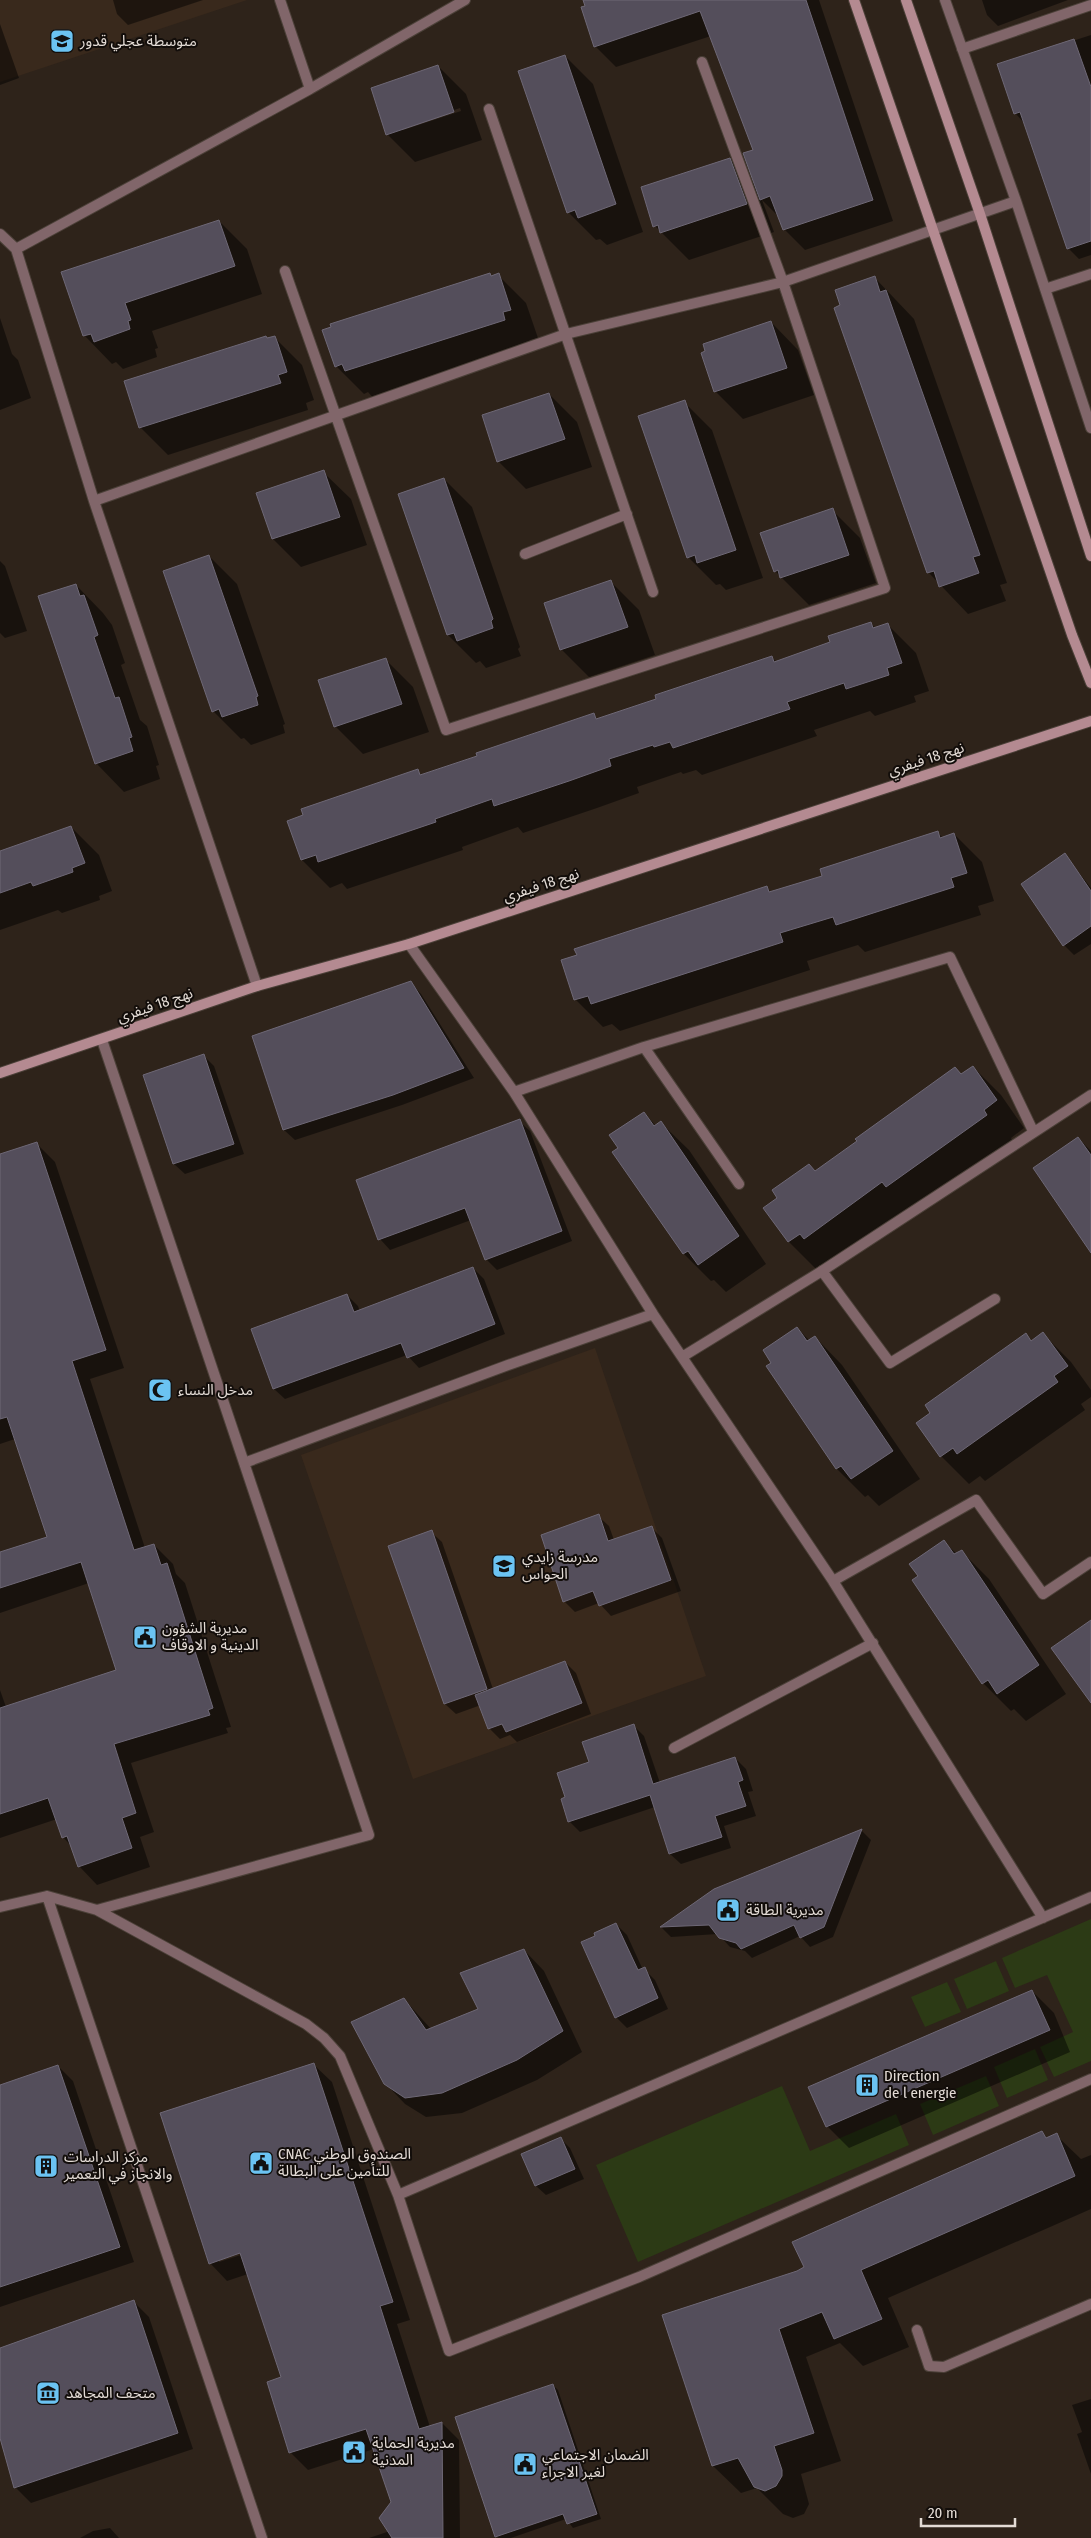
<svg xmlns="http://www.w3.org/2000/svg" width="1091" height="2538" viewBox="0 0 1091 2538" font-family="'Fira Sans Condensed','Noto Sans Arabic',sans-serif">
<style>
.built{fill:#39291c}
.green{fill:#2c3a15}
.shadow{fill:#0007;fill-rule:evenodd}
.building{fill:#544e5b;stroke:#6e6876}
.lines{fill:none;stroke-linecap:round;stroke-linejoin:round}
.service-casing{stroke:#4b4038;stroke-width:12}
.minor-casing{stroke:#4b4038;stroke-width:12}
.secondary-casing{stroke:#4b4038;stroke-width:12}
.service{stroke:#81666a;stroke-width:10}
.minor{stroke:#81666a;stroke-width:10}
.secondary{stroke:#b48a91;stroke-width:10}
.labels{text-anchor:middle;stroke-width:4;stroke-linejoin:round;paint-order:stroke}
.poi-label{font-size:15px;fill:#e3dbd5;stroke:#120d0a;text-anchor:start}
.street-label{font-size:15px;fill:#e3dbd5;stroke:#120d0a}
</style>
<rect width="100%" height="100%" fill="#2e231a"/>
<path class="built" d="M0,0H247L0,82Z
M595,1348L706,1676L413,1779L301,1455Z"/>
<path class="green" d="M1091,1919V2061L1054,2077L1040,2047L1073,2032L1047,1975L1015,1988L1002,1958Z
M996,1961L1009,1991L967,2009L954,1979Z
M947,1982L961,2012L925,2027L911,1997Z
M1035,2049L1048,2080L1007,2098L994,2067Z
M986,2076L999,2106L933,2135L920,2104Z
M782,2086L810,2151L896,2114L909,2145L638,2262L596,2165Z"/>
<path class="shadow" d="M113,0H203L128,25L117,14Z
M584,0H819L893,221L805,250L784,229L780,218L762,200L774,232L689,260L655,226L730,159L756,186L754,151L711,36L616,67L595,46Z
M982,0H1068L998,26L987,15Z
M0,24L19,78L0,85Z
M1091,35V255L1079,259L1068,248L1025,124L1015,113L998,65Z
M565,56L593,84L643,232L607,245L600,239L596,240L568,212Z
M438,66L466,94L482,140L415,162L387,134ZM460,108L461,111L403,130V128Z
M219,221L247,249L262,294L152,331L158,348L155,349L157,357L123,369L116,362L112,364L85,336L63,272Z
M498,275L526,303L538,338L530,340L532,348L374,399L368,392L364,394L336,366Z
M875,278L914,319L1007,583L1000,585L1006,601L968,614L929,573L836,308L842,306Z
M0,318L12,354L18,360L31,398L0,410Z
M771,322L798,350L814,395L743,419L715,391Z
M274,337L302,365L314,400L306,403L308,410L168,455L140,427L268,339Z
M549,394L577,422L592,467L526,489L498,461Z
M684,402L712,430L763,578L726,590L720,584L716,585L688,557Z
M323,472L351,499L367,545L301,567L273,539L258,493Z
M444,479L472,507L520,647L518,649L521,656L486,668L480,661L476,663L448,635Z
M832,510L860,538L876,583L809,605L775,571Z
M209,556L237,584L285,724L283,725L285,733L251,745L244,738L241,739L213,711Z
M0,561L5,566L27,631L5,638L0,633Z
M611,582L639,610L655,655L589,677L561,649Z
M76,585L103,613L112,625L125,663L121,665L140,720L147,726L159,765L156,766L160,779L124,792L97,764L40,597Z
M871,623L876,629L888,625L916,653L929,691L914,696L916,702L875,716L870,711L814,730L817,736L702,775L696,770L683,774L681,772L637,787L639,793L597,808L523,833L518,827L462,847L463,850L347,889L342,883L330,888L302,860L288,821L417,771L422,776L593,714L598,720L771,657L777,662L832,643Z
M385,659L413,687L429,732L363,754L335,726Z
M71,827L99,855L112,891L99,896L100,900L62,913L58,910L0,930V852Z
M937,832L943,838L954,834L982,862L994,901L978,906L981,915L865,952L858,945L807,961L810,970L620,1031L612,1024L603,1027L575,999L767,888L772,893L823,876Z
M1065,855L1091,888V944L1074,955L1064,945Z
M411,983L421,994L474,1078L402,1105L295,1140L284,1130Z
M204,1056L214,1066L244,1154L185,1174L174,1164L144,1076Z
M973,1067L1001,1095L1024,1128L1011,1138L1014,1144L816,1269L789,1242L765,1208Z
M644,1113L656,1126L661,1123L689,1150L766,1264L726,1292L714,1280L711,1281L684,1254L619,1148Z
M519,1121L530,1131L572,1241L497,1270L486,1259L471,1220L390,1250L380,1239Z
M1078,1138L1091,1151V1250Z
M37,1144L55,1162L124,1368L90,1379L145,1548L154,1545L173,1564L176,1574L185,1583L231,1727L226,1728L228,1733L131,1763L154,1832L140,1837L150,1867L97,1885L79,1866L71,1846L63,1837L57,1819L0,1838V1690L6,1707L117,1671L89,1583L0,1613V1553L49,1537L15,1439L0,1444V1156Z
M473,1268L484,1279L505,1334L419,1368L407,1355L285,1399L274,1389L253,1330L347,1295L358,1306L360,1312Z
M797,1328L810,1341L815,1337L842,1365L920,1479L879,1506L868,1495L865,1497L837,1469L767,1367L773,1363Z
M1043,1334L1071,1362L1091,1390V1397L1081,1404L1085,1410L985,1481L980,1476L969,1484L941,1456L932,1413L1026,1335L1032,1342Z
M598,1516L609,1526L614,1540L652,1528L662,1538L681,1591L611,1616L599,1603L575,1612L564,1601Z
M431,1532L442,1542L493,1689L565,1662L576,1673L591,1714L517,1742L510,1735L500,1739L490,1729L481,1705L456,1714L445,1704Z
M944,1542L957,1554L961,1551L989,1579L1066,1694L1026,1721L1014,1709L1011,1711L983,1683L920,1577Z
M634,1726L644,1736L660,1783L735,1758L746,1769L753,1791L748,1792L756,1816L724,1826L731,1848L681,1864L670,1854L655,1807L580,1832L569,1821L567,1798L590,1763Z
M862,1831L871,1840L833,1937L810,1947L800,1936L752,1958L745,1951L730,1947L718,1934L671,1937L662,1928L714,1890Z
M616,1924L627,1935L643,1970L644,1969L655,1980L668,2009L627,2028L616,2017L597,1936Z
M524,1950L544,1971L582,2052L537,2080L462,2113L426,2117L405,2104L385,2083L404,1999L431,2029L479,2010Z
M1032,1991L1054,2013L1070,2052L849,2148L827,2126Z
M314,2065L332,2082L410,2320L397,2324L430,2427L442,2423L459,2440L460,2538H369L390,2531L392,2503L374,2449L308,2470L291,2453L268,2382L282,2378L248,2274L227,2281L210,2263ZM246,2250L247,2253L219,2262V2259Z
M58,2066L73,2081L134,2262L0,2307V2086Z
M1042,2132L1048,2139L1056,2135L1081,2159L1091,2155V2209L888,2298L909,2347L863,2366L840,2343L806,2357L841,2461L801,2474L809,2504L804,2514L793,2518L783,2514L757,2488L741,2493L713,2466L798,2272Z
M561,2139L570,2148L584,2179L546,2195L536,2186L523,2154Z
M134,2302L149,2317L193,2449L31,2503L15,2487L0,2436V2349Z
M553,2385L558,2390L601,2519L573,2528L566,2519L511,2538H498L496,2536Z
M1091,2399V2474L1077,2434L1082,2432L1072,2405Z
M110,2528L119,2538H80L93,2531Z"/>
<path class="building" d="M583,0H806L873,200L783,230L770,196L760,200L743,153L753,150L700,11L594,47L581,7L585,6Z
M1074,39L1091,87V241L1067,249L1020,112L1014,114L997,64Z
M565,55L616,204L578,218L575,210L567,213L518,71Z
M438,65L454,112L386,135L371,88Z
M730,158L747,204L660,233L658,225L653,227L641,187Z
M219,220L235,266L125,303L131,320L128,321L130,329L94,342L91,334L83,336L61,272Z
M490,273L491,276L499,273L511,310L503,312L505,320L345,371L342,364L335,367L322,330L331,327L330,324Z
M875,276L880,292L886,290L980,555L973,557L979,573L939,587L934,571L927,573L834,308L840,305L835,290Z
M771,321L787,368L714,392L701,353L705,351L703,344Z
M266,336L267,338L275,336L278,344L287,372L278,375L281,383L139,428L124,381Z
M549,393L565,439L497,462L482,415Z
M685,400L736,550L697,563L695,555L687,558L638,416Z
M324,470L340,517L272,539L256,493Z
M444,478L493,619L491,621L493,628L457,641L454,633L447,635L398,494Z
M833,508L849,555L780,578L778,570L774,572L760,533Z
M209,555L258,696L256,697L258,705L222,717L219,709L212,712L163,571Z
M611,580L628,627L560,650L544,603Z
M76,584L80,596L84,595L98,635L94,637L115,698L119,697L132,737L129,738L133,751L95,764L38,596Z
M871,622L873,628L888,623L902,663L887,668L889,675L846,689L844,683L787,702L790,709L673,748L670,742L654,747L653,745L609,759L611,766L569,781L494,806L492,799L435,819L436,822L318,862L316,855L301,860L287,821L303,815L301,809L418,769L420,775L477,756L476,753L594,713L596,719L656,699L655,695L772,656L774,662L830,642L828,636Z
M386,658L402,704L334,727L318,680Z
M71,826L85,863L72,868L73,872L33,886L31,882L0,893V851Z
M938,831L940,838L954,833L967,873L951,878L954,887L836,925L833,917L780,933L783,942L591,1004L588,996L574,1000L561,960L577,955L574,949L767,886L769,892L822,876L820,869Z
M1065,853L1091,891V926L1063,946L1021,884Z
M411,981L464,1068L393,1095L283,1130L252,1036Z
M204,1054L234,1144L173,1164L143,1075Z
M973,1066L997,1100L984,1110L987,1115L886,1187L882,1182L804,1239L800,1234L788,1242L763,1208L777,1198L772,1190L809,1164L815,1171L857,1141L855,1139L955,1067L961,1074Z
M644,1112L654,1126L661,1121L739,1236L698,1265L688,1251L683,1254L612,1152L618,1148L609,1135Z
M520,1119L562,1231L485,1260L465,1208L378,1240L356,1180Z
M1078,1137L1091,1155V1253L1033,1168Z
M37,1142L106,1350L72,1361L134,1550L154,1544L161,1565L167,1563L213,1708L208,1710L210,1715L114,1744L136,1813L122,1818L132,1848L78,1867L67,1836L62,1838L48,1798L0,1814V1708L116,1670L81,1562L0,1588V1552L47,1537L7,1417L0,1419V1154Z
M473,1267L495,1324L407,1358L401,1343L273,1389L251,1329L347,1294L354,1312Z
M797,1327L807,1341L815,1336L893,1451L851,1479L841,1466L836,1469L766,1366L771,1363L763,1350Z
M1043,1332L1068,1366L1054,1376L1058,1382L957,1454L953,1448L940,1457L916,1423L930,1413L925,1405L1026,1333L1031,1341Z
M599,1514L608,1541L652,1526L671,1580L599,1606L593,1591L563,1602L541,1535Z
M432,1530L487,1689L444,1704L388,1546Z
M944,1540L954,1554L962,1550L1039,1665L997,1694L988,1680L982,1684L912,1580L918,1576L909,1564Z
M1091,1620V1703L1051,1648Z
M565,1661L582,1703L506,1732L502,1724L488,1729L475,1695Z
M634,1724L653,1784L735,1757L743,1780L738,1782L746,1806L715,1816L722,1837L669,1854L650,1795L568,1822L561,1799L565,1797L557,1773L589,1762L582,1742Z
M862,1829L824,1927L800,1938L794,1925L741,1949L736,1943L719,1938L709,1925L660,1927L714,1889Z
M616,1923L638,1970L645,1967L658,1998L615,2018L581,1942L595,1936L594,1933Z
M524,1949L563,2031L517,2060L442,2093L405,2098L384,2084L351,2022L404,1998L426,2030L478,2009L460,1973Z
M1032,1990L1050,2030L826,2127L808,2087Z
M314,2063L393,2302L380,2306L419,2429L442,2422L443,2538H392L379,2518L391,2502L366,2429L289,2453L267,2382L281,2377L240,2253L209,2264L160,2113Z
M58,2065L120,2247L0,2287V2085Z
M1042,2131L1046,2138L1057,2133L1075,2176L861,2270L882,2319L834,2339L822,2312L779,2329L814,2433L774,2446L782,2470V2476L776,2486L765,2491L754,2487L738,2458L712,2466L662,2315L797,2271L804,2267L792,2242Z
M561,2137L575,2169L535,2186L521,2154Z
M134,2300L178,2433L14,2488L0,2438V2348Z
M553,2384L597,2514L567,2524L563,2514L495,2537L455,2417Z"/>
<g class="lines">
<g class="service-casing">
<path id="service" d="M822,1271L890,1363L995,1299"/>
</g>
<g class="minor-casing">
<path id="minor" d="M280,0L310,89
M945,0L1016,201L1091,428
M962,49L1091,5
M489,109L653,592
M0,234L16,249
M285,271L446,730L885,588L783,282L702,62
M1045,289L1091,274
M94,501L16,249L310,89L465,0
M525,554L627,514
M409,944L514,1092L653,1314L833,1581L1043,1918
M257,986L94,501L566,334L783,282L1016,201
M644,1047L739,1184
M514,1092L644,1047L950,957L1033,1131
M682,1357L822,1271L1091,1095
M244,1463L508,1365L653,1314
M833,1581L976,1500L1043,1594L1091,1562
M674,1748L873,1643
M47,1896L262,2538
M1091,1897L398,2195L449,2351L639,2277L1091,2079
M0,1907L47,1896L97,1910L306,2024L324,2038L340,2056L398,2195
M97,1910L369,1835L102,1040
M917,2330L929,2366L944,2367L1091,2304"/>
</g>
<g class="secondary-casing">
<path id="secondary" d="M854,0L1072,635L1091,683
M906,0L980,214L1091,556
M0,1073L257,986L409,944L1091,721"/>
</g>
<use href="#service" class="service"/>
<use href="#minor" class="minor"/>
<use href="#secondary" class="secondary"/>
</g>
<defs>
<g id="school-square" transform="scale(1.25)"><rect x="-9" y="-9" width="18" height="18" rx="4" fill="#6bc3f2" stroke="#120d0a"/><path d="M0-5L7-2L0 1L-7-2ZM-4 1L0 2.5L4 1V4Q0 6-4 4Z" fill="#111"/></g>
<g id="mosque-square" transform="scale(1.25)"><rect x="-9" y="-9" width="18" height="18" rx="4" fill="#6bc3f2" stroke="#120d0a"/><path d="M3.5-4.9A6 6 0 1 0 3.5 4.9A5 5 0 1 1 3.5-4.9Z" fill="#111"/></g>
<g id="civic-square" transform="scale(1.25)"><rect x="-9" y="-9" width="18" height="18" rx="4" fill="#6bc3f2" stroke="#120d0a"/><path d="M-.6-6.5H3V-4.5H.6V-3L4-1V1h2V6H-6V1h2V-1L-.6-3ZM-1.2 2.5V6h2.4V2.5Z" fill="#111"/></g>
<g id="building-square" transform="scale(1.25)"><rect x="-9" y="-9" width="18" height="18" rx="4" fill="#6bc3f2" stroke="#120d0a"/><path d="M-4-6H4V6H1V3H-1V6H-4ZM-2.5-4.3h1.7v1.8h-1.7ZM.8-4.3h1.7v1.8H.8ZM-2.5-1h1.7V.8h-1.7ZM.8-1h1.7V.8H.8Z" fill="#111"/></g>
<g id="museum-square" transform="scale(1.25)"><rect x="-9" y="-9" width="18" height="18" rx="4" fill="#6bc3f2" stroke="#120d0a"/><path d="M0-6L6-3V-2H-6V-3ZM-5-1h2V3h-2ZM-1-1h2V3h-2ZM3-1h2V3H3ZM-6 4H6V6H-6Z" fill="#111"/></g>
</defs>
<g fill-rule="evenodd">
<use href="#school-square" x="62" y="41"/>
<use href="#mosque-square" x="160" y="1390"/>
<use href="#school-square" x="504" y="1566"/>
<use href="#civic-square" x="145" y="1637"/>
<use href="#civic-square" x="728" y="1910"/>
<use href="#building-square" x="867" y="2085"/>
<use href="#civic-square" x="261" y="2163"/>
<use href="#building-square" x="46" y="2166"/>
<use href="#museum-square" x="48" y="2393"/>
<use href="#civic-square" x="354" y="2452"/>
<use href="#civic-square" x="525" y="2464"/>
</g>
<g class="labels">
<g class="poi-label">
<text x="80" y="46">متوسطة عجلي قدور</text>
<text x="178" y="1395">مدخل النساء</text>
<text x="522" y="1562">مدرسة زايدي<tspan x="522" dy="17">الحواس</tspan></text>
<text x="162" y="1633">مديرية الشؤون<tspan x="162" dy="17">الدينية و الاوقاف</tspan></text>
<text x="746" y="1915">مديرية الطاقة</text>
<text x="884" y="2081">Direction<tspan x="884" dy="17">de l energie</tspan></text>
<text x="278" y="2159">CNAC الصندوق الوطني<tspan x="278" dy="17">للتأمين على البطالة</tspan></text>
<text x="64" y="2162">مركز الدراسات<tspan x="64" dy="17">والانجاز في التعمير</tspan></text>
<text x="66" y="2398">متحف المجاهد</text>
<text x="372" y="2448">مديرية الحماية<tspan x="372" dy="17">المدنية</tspan></text>
<text x="542" y="2460">الضمان الاجتماعي<tspan x="542" dy="17">لغير الاجراء</tspan></text>
</g>
<g class="street-label">
<text transform="translate(926 759) rotate(-18)" y="5">نهج 18 فيفري</text>
<text transform="translate(541 885) rotate(-18)" y="5">نهج 18 فيفري</text>
<text transform="translate(155 1005) rotate(-19)" y="5">نهج 18 فيفري</text>
</g>
</g>
<path d="M921 2518v8h94v-8" fill="none" stroke="#e3dbd5" stroke-width="2.5"/>
<text x="928" y="2518" font-size="15" fill="#e3dbd5" stroke="#120d0a" stroke-width="4" paint-order="stroke">20 m</text>
</svg>
